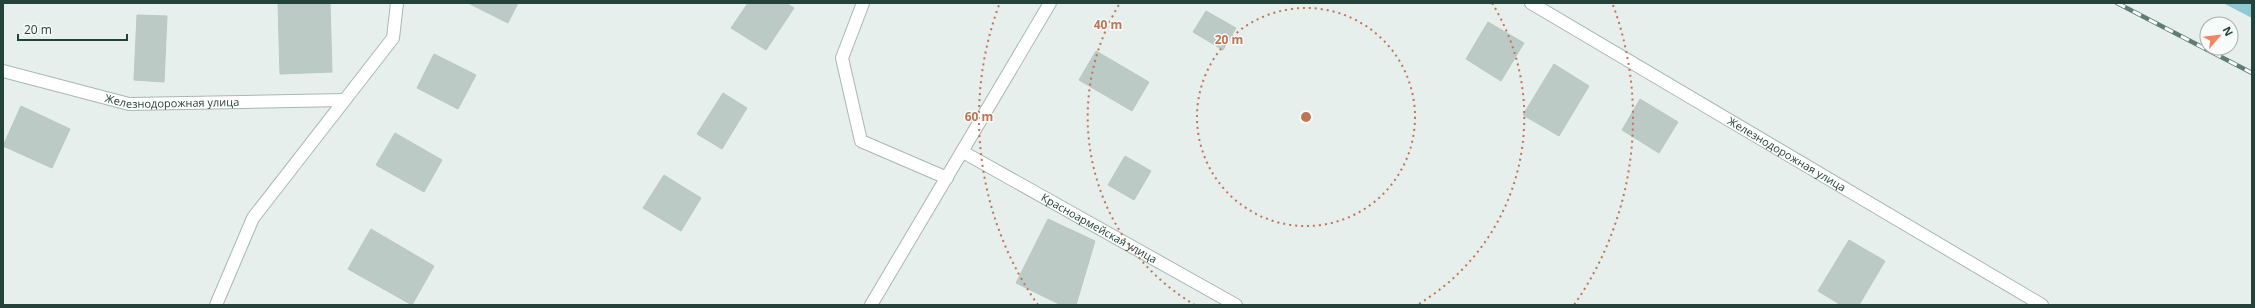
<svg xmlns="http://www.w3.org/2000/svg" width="2255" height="308" viewBox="0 0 2255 308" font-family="'Open Sans',sans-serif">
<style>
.water{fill:#8ec9d4}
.building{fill:#bbcac4;stroke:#b8c9c2}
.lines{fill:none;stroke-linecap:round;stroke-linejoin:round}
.service-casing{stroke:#a8b8b2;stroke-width:14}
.minor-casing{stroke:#a8b8b2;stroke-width:14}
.service{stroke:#fff;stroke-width:12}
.minor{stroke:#fff;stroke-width:12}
.rail-casing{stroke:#5f7d75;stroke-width:4.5}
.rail{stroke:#f7fbf9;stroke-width:3;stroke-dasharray:9;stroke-linecap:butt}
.ring{fill:none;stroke:#c07456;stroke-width:2;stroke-dasharray:2 4}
.labels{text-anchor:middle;stroke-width:3;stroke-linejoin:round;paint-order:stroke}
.street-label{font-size:11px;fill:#24423a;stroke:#f7fbf9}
.centre{fill:#c07456;stroke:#f7fbf9;stroke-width:2}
.ring-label{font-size:12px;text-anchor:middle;font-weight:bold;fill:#c07456;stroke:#f7fbf9;stroke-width:3;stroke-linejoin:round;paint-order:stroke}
</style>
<rect width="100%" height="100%" fill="#e6efeb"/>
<path class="water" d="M2223,3H2252V18Z"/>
<path class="building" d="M330,3L332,72L280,74L278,4Z
M468,3H518L508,23Z
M748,3H786L794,8L766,50L731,28Z
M1206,11L1236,28L1223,50L1193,32Z
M137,15L167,16L164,82L134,80Z
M1488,22L1524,43L1501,81L1466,59Z
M1096,51L1149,82L1132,111L1079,80Z
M434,54L476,75L458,109L417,88Z
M1554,64L1589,86L1559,136L1523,115Z
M723,93L747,108L722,149L697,134Z
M1640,99L1678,122L1659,153L1622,130Z
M21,106L70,129L52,168L3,146Z
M395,133L442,160L424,192L376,165Z
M1125,156L1151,171L1134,200L1108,185Z
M664,175L701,198L681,231L643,208Z
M1048,219L1095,241L1076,305H1061L1016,283Z
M371,229L434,266L412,305L348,269Z
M1849,240L1885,261L1859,305H1841L1818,291Z"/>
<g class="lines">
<g class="service-casing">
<path id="service" d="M863,3L842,58L861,141L947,178"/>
</g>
<g class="minor-casing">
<g id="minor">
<path id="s1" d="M1531,3L2042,305"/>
<path id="s2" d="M3,71L129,104L344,100"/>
<path id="s3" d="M963,152L1236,305"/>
<path d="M216,305L253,218L393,38L397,3"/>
<path d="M871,305L1050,3"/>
</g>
</g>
<use href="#service" class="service"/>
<use href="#minor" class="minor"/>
<g class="rail-casing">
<path id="rail" d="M2117,3L2252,73"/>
</g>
<use href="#rail" class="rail"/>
</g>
<g class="ring">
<circle cx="1306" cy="117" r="109"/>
<path d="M1195 305A218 218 0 0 1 1120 3M1492 3A218 218 0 0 1 1417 305"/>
<path d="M1038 305A327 327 0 0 1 999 5M1613 5A327 327 0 0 1 1574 305"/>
</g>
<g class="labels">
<g class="street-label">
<text dy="4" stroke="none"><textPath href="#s2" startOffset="173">Железнодорожная улица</textPath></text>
<text dy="4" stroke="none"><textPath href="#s1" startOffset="297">Железнодорожная улица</textPath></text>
<text dy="4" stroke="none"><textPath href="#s3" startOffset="156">Красноармейская улица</textPath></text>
</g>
</g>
<circle cx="1306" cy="117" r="6" class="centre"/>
<g class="ring-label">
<text x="1108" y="29">40 m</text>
<text x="1229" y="44">20 m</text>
<text x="979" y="121">60 m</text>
</g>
<rect width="2255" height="308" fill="none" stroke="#24423a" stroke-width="8"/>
<g transform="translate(2219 36) rotate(62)"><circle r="19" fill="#f7fbf9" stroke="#a3b1ad"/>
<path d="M0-3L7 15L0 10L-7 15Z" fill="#f4845f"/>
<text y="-6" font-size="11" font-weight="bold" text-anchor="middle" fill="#24423a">N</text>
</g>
<path d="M18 34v6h109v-6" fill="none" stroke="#24423a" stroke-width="2"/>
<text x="24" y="34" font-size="12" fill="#24423a" stroke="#f7fbf9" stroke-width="3" paint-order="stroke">20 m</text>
</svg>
